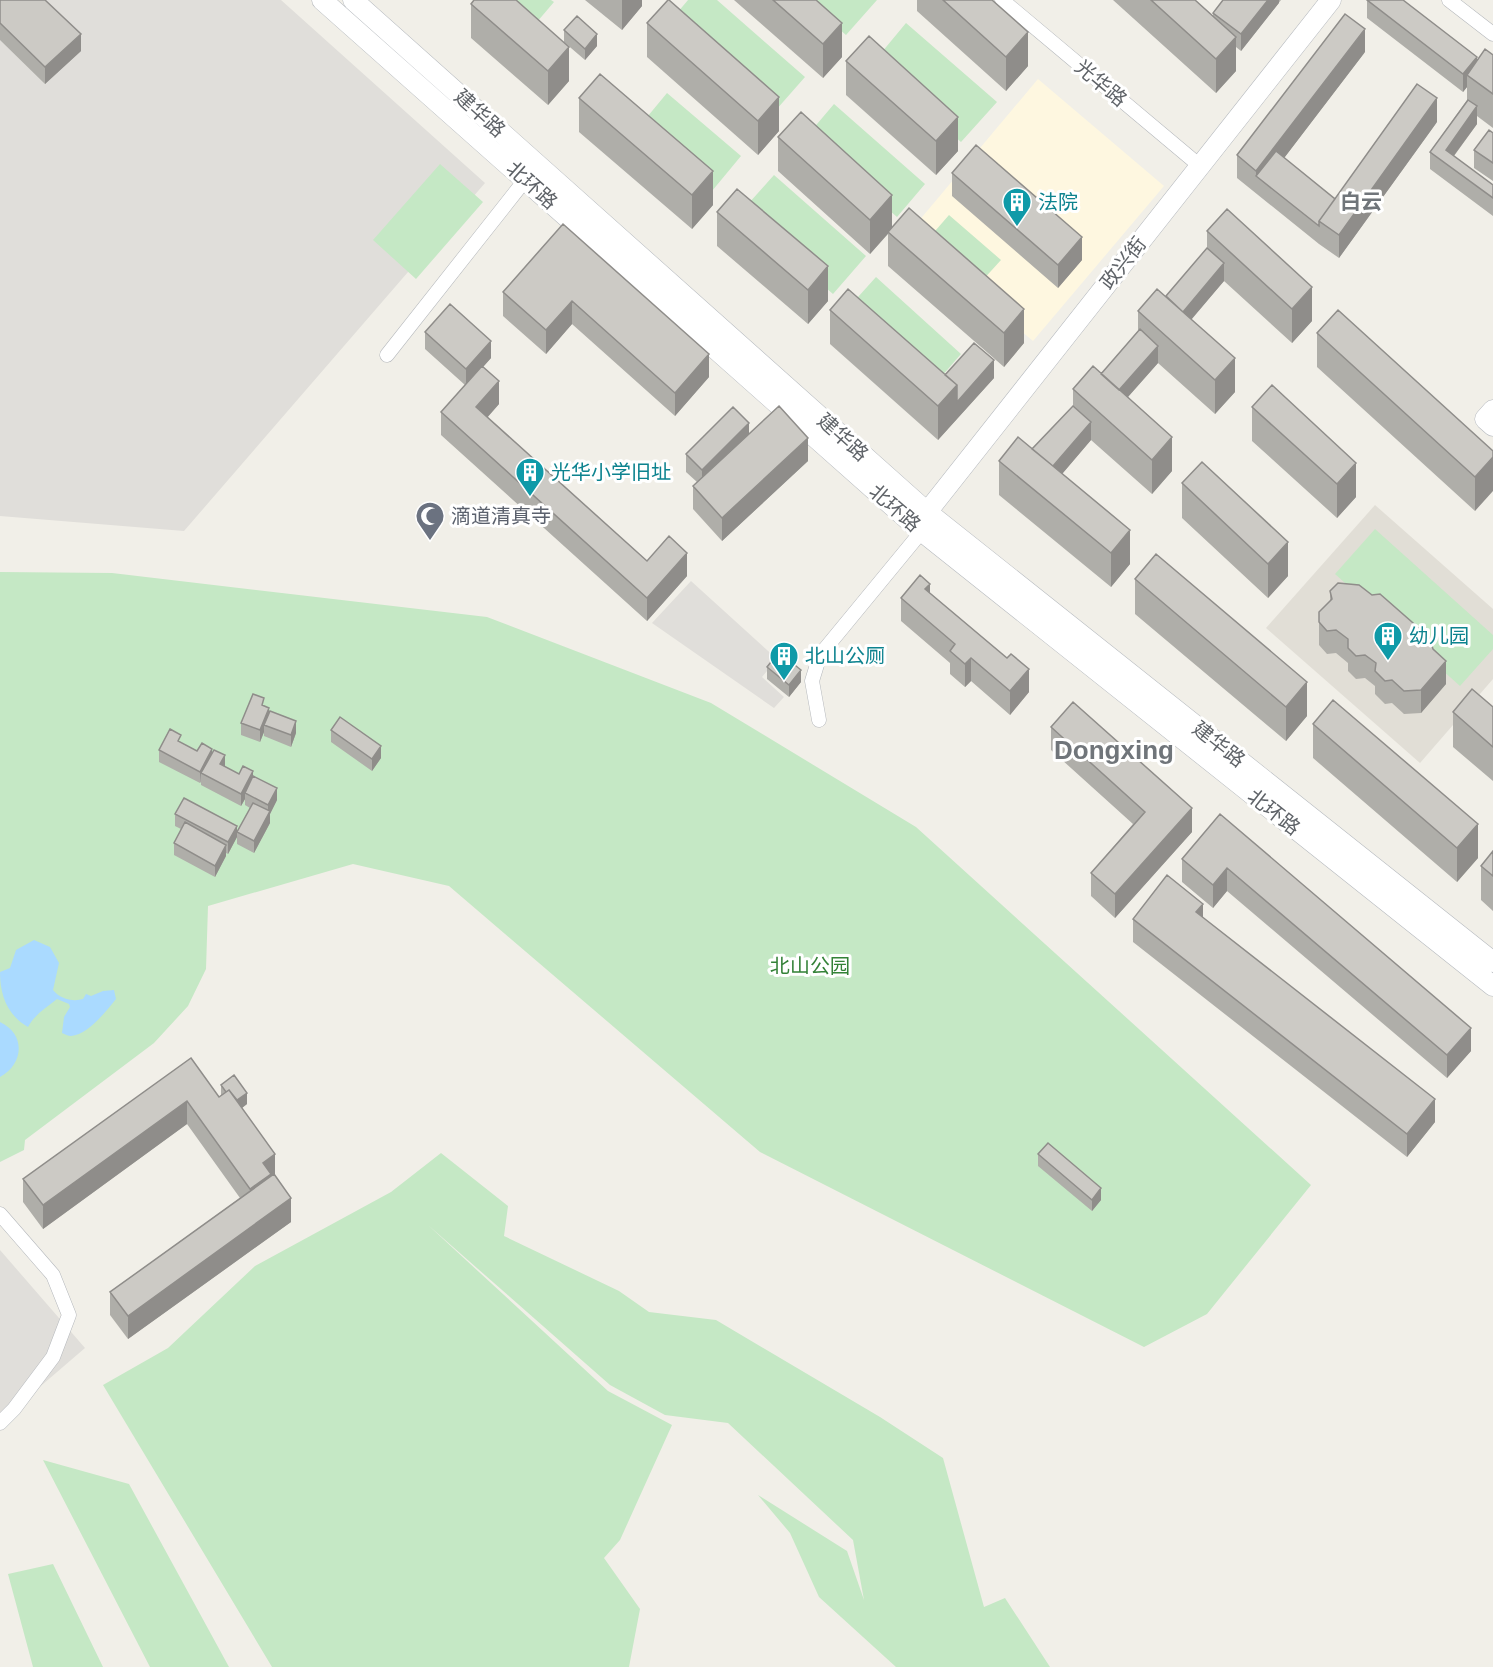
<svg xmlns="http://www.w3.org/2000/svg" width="1493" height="1667" viewBox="0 0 1493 1667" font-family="Helvetica,'Noto Sans SC',sans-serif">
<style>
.commercial{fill:#fef7e0}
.industrial{fill:#e0deda}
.education{fill:#e1ded6}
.green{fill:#c5e8c5}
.water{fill:#aadaff}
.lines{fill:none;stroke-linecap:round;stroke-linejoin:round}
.street-casing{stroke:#b5b8bc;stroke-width:15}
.secondary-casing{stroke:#b6babf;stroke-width:21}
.street{stroke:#fff;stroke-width:14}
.secondary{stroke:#fff;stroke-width:20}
.wall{fill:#afaea9}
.shaded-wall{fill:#8f8d8a}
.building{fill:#cccac5;stroke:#8f8d8a;stroke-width:1.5}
.labels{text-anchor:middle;stroke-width:6;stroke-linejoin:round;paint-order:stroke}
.street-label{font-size:20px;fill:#5f6368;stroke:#fff}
.culture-label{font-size:20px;fill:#0d838f;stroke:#fff;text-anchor:start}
.worship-label{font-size:20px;fill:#5b616d;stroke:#fff;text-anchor:start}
.park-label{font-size:20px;fill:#348238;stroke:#fff}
.neighbourhood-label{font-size:21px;font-weight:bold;fill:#70757a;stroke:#fff}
.district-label{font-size:26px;font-weight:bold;fill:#70757a;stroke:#fff}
</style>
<rect width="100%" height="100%" fill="#f1efe8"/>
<path class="commercial" d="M1038,79L1164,186L1033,341L907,235Z"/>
<path class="industrial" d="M0,0H281L485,183L184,531L0,516Z
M691,581L777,659L762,677L784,697L774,708L652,623Z
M0,1250L85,1348L0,1421Z"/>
<path class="education" d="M1375,505L1493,609V679L1420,763L1266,628Z"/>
<path class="green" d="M509,0H551L554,2L531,29Z
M688,0H717L805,77L776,110L672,19Z
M806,0H877L846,35Z
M906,23L997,102L961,142L872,64Z
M667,93L741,156L712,191L638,128Z
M834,104L925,184L897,217L806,137Z
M440,164L483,202L416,279L373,240Z
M774,175L866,256L833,294L740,213Z
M949,215L1001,260L981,282L929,238Z
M876,277L961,354L935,384L849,307Z
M1375,529L1493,635V649L1460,686L1335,574Z
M0,572L112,573L487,617L711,703L916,827L1311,1185L1207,1314L1144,1347L760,1152L449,886L353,864L208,906L206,969L188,1006L154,1043L25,1140L24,1150L0,1162Z
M441,1153L508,1206L504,1236L619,1291L649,1312L716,1320L880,1417L943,1458L984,1607L1005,1598L1050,1667H896L819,1597L790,1533L758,1495L847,1551L864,1600L853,1540L728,1423L665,1415L610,1385L428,1225L608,1391L672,1425L620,1540L604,1558L640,1609L629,1667H272L103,1385L168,1348L255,1266L391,1192Z
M43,1460L129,1484L229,1667H150Z
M53,1564L103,1667H33L8,1574Z"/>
<path class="water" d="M34,940L50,947L59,963L53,990C60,999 73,1002 83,999L86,994L91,996L103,991L114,990L116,999C106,1011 88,1035 71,1036C68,1036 65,1034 62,1033L64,1017L70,1007L69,1004L57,999C46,1008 35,1014 28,1027C7,1015 0,995 0,972L10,968L16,950Z
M0,1022C26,1034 24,1064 0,1077Z"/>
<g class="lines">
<g class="street-casing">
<path id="street" d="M1002,0L1200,166
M1449,0L1493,34
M387,355L529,175
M819,720L812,681L820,655L922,531
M0,1214L53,1275L69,1315L53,1357L14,1409L0,1423"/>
</g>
<g class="secondary-casing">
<path id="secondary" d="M322,0L915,526L1493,986
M353,0L927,512L1493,962
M1493,410L1485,419L1493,426
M920,521L1331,0"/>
</g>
<use href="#street" class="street"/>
<use href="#secondary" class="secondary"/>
</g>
<path class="wall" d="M0,0L81,51L45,84L0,40Z
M585,0H642V6L622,30Z
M734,0H816L842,57L823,78Z
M917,0H992L1028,66L1006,91L917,11Z
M1113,0H1195L1213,16V13L1223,0H1281L1241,51L1236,47V71L1216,93Z
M1367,0L1477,61L1493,55V128L1477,116V124L1454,156L1493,185V216L1430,169V152L1467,100V87L1463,92L1367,18Z
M471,4L569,81L548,105L471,38Z
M647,23L779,131L758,155L647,57Z
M564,30L597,46L585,60L564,42Z
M1365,52L1284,158L1335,199L1437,122L1339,258L1319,244L1237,178V155Z
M846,61L958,151L936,175L846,95Z
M579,98L713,205L692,229L579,132Z
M1493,133V181L1474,168V150Z
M778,137L1024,343L1004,367L888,266V234L870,254L778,171Z
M952,173L1082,260L1058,288L952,196Z
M717,212L828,301L808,324L717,246Z
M563,224L709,377L675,416L572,324L546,354L503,316V292Z
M1207,231L1312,321L1292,343L1224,281L1191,319L1235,392L1215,414L1158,363L1128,397L1172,471L1152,494L1091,440L1062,474L1130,564L1111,587L999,495V461L1032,449L1073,407V389L1101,374L1138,331V311L1166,296L1207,248Z
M830,310L945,375L994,378L938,440L830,344Z
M425,332L491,358L483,367L499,404L487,418L647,561L687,576L647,621L441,435V412L465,385L425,349Z
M1317,333L1493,451L1475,511L1317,367Z
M1252,407L1356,497L1337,518L1252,441Z
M749,434L808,461L722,541L693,509V486L697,482L686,472V454Z
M1182,483L1288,576L1268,598L1182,518Z
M1135,579L1307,716L1286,741L1135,614Z
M1330,591L1446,684L1421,713L1404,714L1392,703L1385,704L1375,694V686L1365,678L1356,679L1348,671V663L1336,653L1327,654L1319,645V622L1330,601Z
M930,593L1029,692L1010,715L971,681L965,687L950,674V663L901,621V598Z
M767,667L801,682L789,697L767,679Z
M264,706L269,712L296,733L291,747L264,736V732L260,742L241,735V723Z
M1493,707V781L1453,747V712Z
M1313,724L1478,858L1457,882L1313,758Z
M1051,727L1192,832L1115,918L1091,896V873L1133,824L1051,750Z
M331,730L381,758L372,771L331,742Z
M181,743L197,751L212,753L225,767L239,774L253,776L277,800L270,814V823L254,853L237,844V832L250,808L245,805V799L241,806L201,785V782L200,783L159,762V750Z
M175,814L237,837L228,854L226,853V856L215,877L174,855V843L181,829L175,826Z
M1220,814L1471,1051L1447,1078L1227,891L1213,908L1182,882V859Z
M1481,866L1493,876V911L1481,900Z
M1203,918L1435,1122L1407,1157L1133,942V919Z
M191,1058L219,1097L221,1096V1085L247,1104L242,1108L275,1176L291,1222L128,1339L110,1315V1292L240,1198L187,1124L43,1229L23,1202V1179Z
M1038,1154L1101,1200L1092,1211L1038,1166Z"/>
<path class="shaded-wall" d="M622,0H642V6L622,30Z
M1268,0H1279V3L1241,51V34Z
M842,23V57L823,78V44Z
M1365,29V52L1265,183L1256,176V171Z
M1028,32V66L1006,91V57Z
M81,34V51L45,84V67Z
M597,34V46L585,60V49Z
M1236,37V71L1216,93V59Z
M569,47V81L548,105V71Z
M1477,57V74L1467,75V87L1463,92V74Z
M779,97V131L758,155V121Z
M1437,98V122L1339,258V235Z
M1477,106V124L1447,165L1446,150Z
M958,117V151L936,175V141Z
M713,171V205L692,229V195Z
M892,195V229L870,254V220Z
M1082,237V260L1058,288V265Z
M1224,263V281L1175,339V321Z
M828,266V301L808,324V290Z
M1312,287V321L1292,343V309Z
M572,301V324L546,354V330Z
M1024,309V343L1004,367V333Z
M491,341V358L466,386V369Z
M1158,346V363L1111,416V399Z
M709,354V377L675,416V393Z
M1235,358V392L1215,414V380Z
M994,360V378L938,440V406L957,385Z
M499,381V404L476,430V407Z
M1091,422V440L1045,494V476Z
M749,423V441L702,488V470Z
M1172,437V471L1152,494V460Z
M808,438V461L722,541V518Z
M1493,457V491L1475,511V477Z
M1356,463V497L1337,518V484Z
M1130,530V564L1111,587V553Z
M1288,542V576L1268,598V564Z
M687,553V576L647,621V598Z
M930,584V607L925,589Z
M971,658V681L965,687V664Z
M1446,661V684L1421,713V690Z
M1029,669V692L1010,715V691Z
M801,670V682L789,697V685Z
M1307,682V716L1286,741V707Z
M269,708V720L264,725V732L260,742V730Z
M296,721V733L291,747V735Z
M381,746V758L372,771V759Z
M212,749V760L201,773L200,783V772Z
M225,755V767L220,764Z
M253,771V783L245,793V799L241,806V794Z
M277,788V800L270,814V823L254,853V841L268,814V805Z
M1192,808V832L1115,918V894Z
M1478,824V858L1457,882V848Z
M237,826V837L228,854V842Z
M226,845V856L215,877V866Z
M1227,868V891L1213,908V885Z
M1203,904V927L1196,912Z
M1471,1028V1051L1447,1078V1055Z
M247,1093V1104L234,1114V1102Z
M1435,1099V1122L1407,1157V1134Z
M187,1101V1124L43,1229V1205Z
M275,1154V1177L250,1212V1189L263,1163Z
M1101,1188V1200L1092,1211V1200Z
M291,1198V1222L128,1339V1316Z"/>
<path class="building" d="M0,0H45L81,34L45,67L0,23Z
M474,0H516L569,47L548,71L471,4Z
M668,0H669L779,97L758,121L647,23Z
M773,0H816L842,23L823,44Z
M943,0H992L1028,32L1006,57Z
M1151,0H1195L1236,37L1216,59Z
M1223,0H1268L1241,34L1213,13Z
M1367,0H1403L1477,57L1463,74Z
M1345,14L1365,29L1256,171L1237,155Z
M577,16L597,34L585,49L564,30Z
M869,36L958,117L936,141L846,61Z
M1485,49L1493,55V94L1467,75Z
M600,74L713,171L692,195L579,98Z
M1417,84L1437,98L1339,235L1319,221Z
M1468,100L1477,106L1446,150L1493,185V198L1430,152Z
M801,112L892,195L870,220L778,137Z
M1489,130L1493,133V163L1474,150Z
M976,145L1082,237L1058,265L952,173Z
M1276,151L1335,199L1319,221V226L1256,176Z
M737,189L828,266L808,290L717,212Z
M909,208L1024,309L1004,333L888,232Z
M1227,209L1312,287L1292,309L1207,231Z
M563,224L709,354L675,393L572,301L546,330L503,292Z
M1207,248L1224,263L1183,312L1166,296Z
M848,289L957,385L938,406L830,310Z
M1157,289L1235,358L1215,380L1138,311Z
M450,304L491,341L466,369L425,332Z
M1338,310L1493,451V457L1475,477L1317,333Z
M1140,329L1158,346L1119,390L1101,374Z
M974,343L994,360L957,402V385L945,375Z
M482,366L499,381L476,407L647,561L669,536L687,553L647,598L441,412Z
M1093,366L1172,437L1152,460L1073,389Z
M1272,385L1356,463L1337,484L1252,407Z
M779,406L808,438L722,518L693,486Z
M1073,406L1091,422L1053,466L1032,449Z
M733,407L749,423L702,470L686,454Z
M1018,437L1130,530L1111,553L999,461Z
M1202,462L1288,542L1268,564L1182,483Z
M1156,554L1307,682L1286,707L1135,579Z
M920,575L930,584L925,589L1007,658L1011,654L1029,669L1010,691L971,658L965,664L950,651L955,644L901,598Z
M1338,583L1359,585L1372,595L1380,594L1429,637L1433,649L1446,661L1421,690L1404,691L1392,680L1385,681L1375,671L1376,663L1365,655L1356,656L1348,648V639L1336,630L1327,631L1319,622V612L1332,599L1330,591Z
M779,652L801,670L789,685L767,667Z
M1472,689L1493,707V747L1453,712Z
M253,694L264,698L262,705L269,708L260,730L241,723Z
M1333,700L1478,824L1457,848L1313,724Z
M1073,702L1192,808L1115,894L1091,873L1145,812L1051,727Z
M270,711L296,721L291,735L264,725Z
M340,717L381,746L372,759L331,730Z
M170,729L181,735L178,741L197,751L202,743L212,749L200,772L159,750Z
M214,750L225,755L220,764L239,774L243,766L253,771L241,794L201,773Z
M253,776L277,788L268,805L245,793Z
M184,798L237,826L228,842L175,814Z
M253,803L270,811L254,841L237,832Z
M1220,814L1471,1028L1447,1055L1227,868L1213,885L1182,859Z
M185,822L226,845L215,866L174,843Z
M1493,851V876L1481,866Z
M1167,875L1203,904L1196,912L1435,1099L1407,1134L1133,919Z
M191,1058L219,1097L229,1090L275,1154L263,1163L271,1174L250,1189L187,1101L43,1205L23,1179Z
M234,1075L247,1093L237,1100L229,1090L226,1092L221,1085Z
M1048,1143L1101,1188L1092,1200L1038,1154Z
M274,1174L291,1198L128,1316L110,1292Z"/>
<defs>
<g id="building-pin" transform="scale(1.5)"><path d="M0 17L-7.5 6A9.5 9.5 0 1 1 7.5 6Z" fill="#0f9aa8" stroke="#fff"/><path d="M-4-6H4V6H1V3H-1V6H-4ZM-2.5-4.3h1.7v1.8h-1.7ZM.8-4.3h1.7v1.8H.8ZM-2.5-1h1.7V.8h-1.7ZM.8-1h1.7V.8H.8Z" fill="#fff"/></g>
<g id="mosque-pin" transform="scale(1.5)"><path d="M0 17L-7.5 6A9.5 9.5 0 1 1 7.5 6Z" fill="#6b7280" stroke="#fff"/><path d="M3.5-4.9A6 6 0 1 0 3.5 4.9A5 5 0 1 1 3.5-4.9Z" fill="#fff"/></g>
</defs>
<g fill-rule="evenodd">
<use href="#building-pin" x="1017" y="202"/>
<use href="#building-pin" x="530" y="472"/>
<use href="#mosque-pin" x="430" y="516"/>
<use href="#building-pin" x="1388" y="636"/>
<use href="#building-pin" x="784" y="656"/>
</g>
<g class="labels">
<g class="street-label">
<text transform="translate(1101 83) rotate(40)" y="7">光华路</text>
<text transform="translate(480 113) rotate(42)" y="7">建华路</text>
<text transform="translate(532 185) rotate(42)" y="7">北环路</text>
<text transform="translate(1123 263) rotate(-52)" y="7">政兴街</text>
<text transform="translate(843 437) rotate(42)" y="7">建华路</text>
<text transform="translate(895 508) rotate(41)" y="7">北环路</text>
<text transform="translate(1219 744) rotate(38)" y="7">建华路</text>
<text transform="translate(1274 812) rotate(38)" y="7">北环路</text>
</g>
<g class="culture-label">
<text x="1038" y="209">法院</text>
<text x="551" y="479">光华小学旧址</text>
<text x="1409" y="643">幼儿园</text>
<text x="805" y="663">北山公厕</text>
</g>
<g class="worship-label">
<text x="451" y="523">滴道清真寺</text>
</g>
<g class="park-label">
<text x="810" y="973">北山公园</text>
</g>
<g class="neighbourhood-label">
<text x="1361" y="209">白云</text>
</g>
<g class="district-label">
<text x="1114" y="759">Dongxing</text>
</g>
</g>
</svg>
